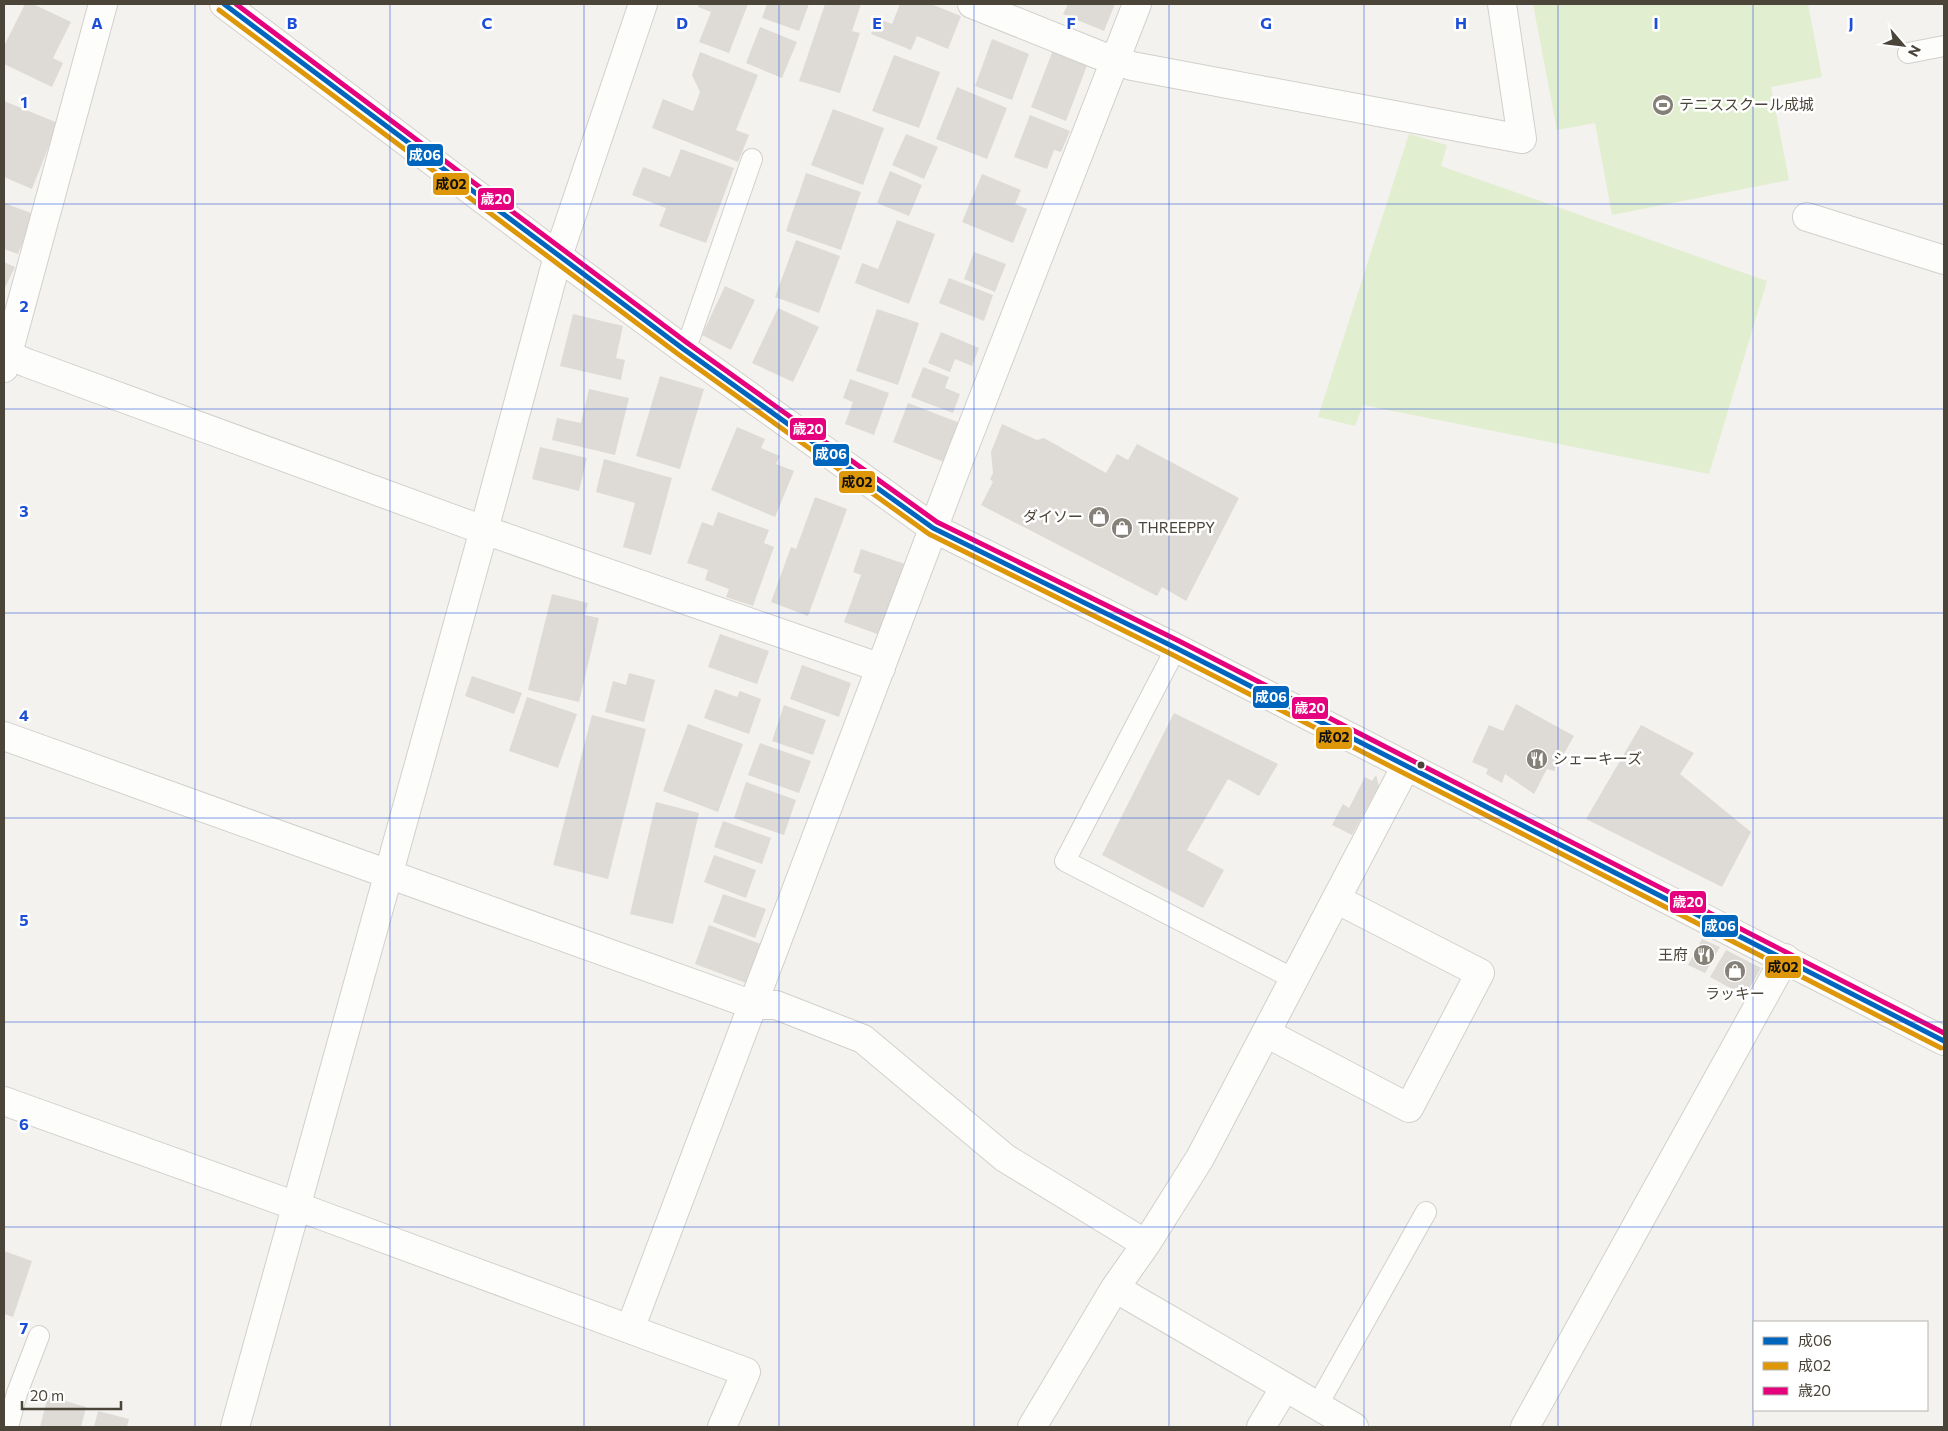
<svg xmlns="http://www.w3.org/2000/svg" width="1948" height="1431" viewBox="0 0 1948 1431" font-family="Commissioner,'Noto Sans JP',sans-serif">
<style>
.green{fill:#e1eecf}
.building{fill:#dedbd6}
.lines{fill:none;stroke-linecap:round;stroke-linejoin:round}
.service-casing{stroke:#d2d0cb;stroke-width:22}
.minor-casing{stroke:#d2d0cb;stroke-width:30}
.tertiary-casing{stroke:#d2d0cb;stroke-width:30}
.service{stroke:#fdfdfc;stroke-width:20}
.minor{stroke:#fdfdfc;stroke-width:28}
.tertiary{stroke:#fdfdfc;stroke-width:28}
.bus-1-casing{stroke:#fff;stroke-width:9}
.bus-2-casing{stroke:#fff;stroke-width:9}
.bus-3-casing{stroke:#fff;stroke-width:9}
.bus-1{stroke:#0065bd;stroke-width:5}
.bus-2{stroke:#dd9709;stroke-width:5}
.bus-3{stroke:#e5007d;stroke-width:5}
.grid{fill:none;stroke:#1d4ed8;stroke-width:1;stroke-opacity:0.55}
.bus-dot{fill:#4b4439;stroke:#fff;stroke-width:2}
.labels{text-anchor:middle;stroke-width:5;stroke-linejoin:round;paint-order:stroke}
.poi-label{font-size:15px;fill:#4b4439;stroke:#fff;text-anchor:start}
.grid-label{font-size:16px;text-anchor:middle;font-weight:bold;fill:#1d4ed8;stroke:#fff;stroke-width:5;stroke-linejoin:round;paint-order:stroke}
.line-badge{stroke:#fff;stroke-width:2}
.badge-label{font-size:14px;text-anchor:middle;font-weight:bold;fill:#fff}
.pale-badge-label{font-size:14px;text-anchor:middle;font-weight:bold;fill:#111}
</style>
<rect width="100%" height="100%" fill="#f4f2ee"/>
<path class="green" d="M1533,4H1808L1822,77L1771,87L1789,180L1612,215L1595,123L1557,130Z
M1409,134L1447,145L1441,166L1767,281L1709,474L1363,405L1355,426L1318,417Z"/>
<path class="building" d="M25,4H33L71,22L53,58L63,63L52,87L4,64V46Z
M699,4H748L729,53L699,42L711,12L698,7Z
M767,4H809L799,31L762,18Z
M825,4H861L852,31L860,33L840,93L799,81Z
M900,4H931L961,16L948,49L917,36L911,50L871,34L877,18L892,24Z
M1068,4H1115L1104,31L1063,14Z
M760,27L797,42L782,78L746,63Z
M992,39L1029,54L1012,100L975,86Z
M1053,50L1088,63L1066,121L1031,107Z
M700,52L758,75L736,130L749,135L738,162L652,128L663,99L693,111L700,92L692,75Z
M894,55L940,72L919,128L872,111Z
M957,87L1007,108L987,159L936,139Z
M4,101L58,123L32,189L4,177Z
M833,109L884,128L863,185L811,165Z
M1030,115L1070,131L1061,152L1054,150L1047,169L1014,157Z
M906,134L938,147L924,179L892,165Z
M681,149L734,168L706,243L659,226L666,208L632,195L643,167L670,177Z
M890,171L922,185L909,216L877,203Z
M806,173L861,192L841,250L786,231Z
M982,174L1021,190L1015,204L1027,209L1013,243L962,222Z
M4,203L34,214L18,254L4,249Z
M897,220L935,234L909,304L855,283L862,263L878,269Z
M796,240L840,256L819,313L775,297Z
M974,252L1006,264L995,292L964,279Z
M4,262L15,267L4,290Z
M949,278L993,295L984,321L939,303Z
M725,286L755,300L731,350L702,335Z
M778,308L819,327L793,382L752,363Z
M877,309L919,323L898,385L856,371Z
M573,314L623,326L616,358L625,360L621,380L560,366Z
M941,332L979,348L972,366L955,359L950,372L928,363Z
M923,367L949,377L945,388L960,394L953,413L911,397Z
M660,376L704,389L680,469L636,456Z
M850,379L889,393L874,435L845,424L853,402L843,398Z
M589,389L629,398L615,455L552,440L557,418L581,423Z
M908,403L960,423L944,462L893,442Z
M1002,424L1037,440L1044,438L1106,473L1117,454L1128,460L1137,444L1239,498L1186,601L1162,587L1157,596L981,505L993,482L990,479L993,473L991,452Z
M737,427L765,439L761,448L780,456L776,464L794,471L775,517L711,490Z
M540,447L587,458L579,491L532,479Z
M604,459L672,478L651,555L623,547L635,503L596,492Z
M815,497L847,509L808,616L771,602L791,547L796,549Z
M718,512L769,530L764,543L774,547L753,606L726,597L729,589L705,580L708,570L687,563L702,522L713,526Z
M861,549L905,564L880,635L844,622L861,575L853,572Z
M552,594L588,603L585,615L599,618L579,702L528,690Z
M720,634L769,651L757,684L708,667Z
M802,665L851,683L839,717L790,699Z
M629,673L655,680L644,722L605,712L613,681L626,685Z
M472,676L522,693L514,714L465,696Z
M715,689L737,697L740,691L761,699L749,734L704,718Z
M527,697L577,714L558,768L509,751Z
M1516,704L1574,736L1554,771L1547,769L1534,794L1505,774L1502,783L1486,774L1488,769L1472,762L1489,725L1503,731Z
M784,705L826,720L813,755L772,741Z
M1174,713L1278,764L1259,796L1228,779L1187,850L1224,870L1203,908L1102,855Z
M592,715L646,729L608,879L553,865Z
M688,724L743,744L718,812L663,791Z
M1641,725L1694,753L1680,774L1751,832L1722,887L1586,819Z
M760,743L811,761L799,793L748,775Z
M1376,775L1379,786L1352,835L1332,825L1343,804L1349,808L1365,777L1372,781Z
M746,782L796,800L784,835L734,818Z
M656,802L699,813L673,924L630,914Z
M723,821L771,838L762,864L714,847Z
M714,855L756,870L746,898L704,882Z
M723,894L766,909L755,938L713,922Z
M709,925L761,944L746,983L695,964Z
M1702,939L1720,947L1705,973L1688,965Z
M1726,950L1761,968L1745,996L1710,977Z
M4,1251L32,1261L13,1317L4,1314Z
M48,1396L86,1407L81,1427H40Z
M98,1411L129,1419L127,1427H94Z"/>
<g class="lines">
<g class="service-casing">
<path id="service" d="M1908,53L1944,46
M682,348L690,337L752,159
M1176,648L1065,861L1294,979
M1317,1406L1426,1212
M8,1427L17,1393L39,1336"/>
</g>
<g class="minor-casing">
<path id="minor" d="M972,4L1099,55L1132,66L1522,139L1502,4
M1807,217L1944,260
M4,353L27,363L467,524L881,668
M4,368L103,4
M4,736L753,1005H776L863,1039L1005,1158L1146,1244
M1266,1033L1409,1108L1480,973L1336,899
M4,1101L296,1206L746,1372L722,1427
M1115,1288L1354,1427
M630,1329L958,463L1137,4
M235,1427L484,530L558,256L643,4
M1032,1427L1115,1288L1146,1244L1200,1158L1406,766
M1261,1427L1285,1387
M1525,1427L1785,958"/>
</g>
<g class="tertiary-casing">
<path id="tertiary" d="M224,4L558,256L682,348L933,528L1176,648L1944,1041"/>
</g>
<use href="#service" class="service"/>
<use href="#minor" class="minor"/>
<use href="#tertiary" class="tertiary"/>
<g class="bus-1-casing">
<path id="bus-1" d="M224,4L682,348L933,528L1176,648L1944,1041"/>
</g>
<g class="bus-2-casing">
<path id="bus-2" d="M219,10L678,354L929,534L1173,655L1941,1048"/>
</g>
<g class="bus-3-casing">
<path id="bus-3" d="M236,4L686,342L937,522L1179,641L1944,1033"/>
</g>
<use href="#bus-1" class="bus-1"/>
<use href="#bus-2" class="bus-2"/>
<use href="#bus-3" class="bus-3"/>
</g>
<path class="grid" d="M195,4V1427M390,4V1427M584,4V1427M779,4V1427M974,4V1427M1169,4V1427M1364,4V1427M1558,4V1427M1753,4V1427M4,204H1944M4,409H1944M4,613H1944M4,818H1944M4,1022H1944M4,1227H1944"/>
<defs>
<g id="stadium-disc" transform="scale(1.125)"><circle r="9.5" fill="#868178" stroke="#fff"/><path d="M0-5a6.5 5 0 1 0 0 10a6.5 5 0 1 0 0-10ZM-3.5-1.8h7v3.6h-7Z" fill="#fff"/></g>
<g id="shop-disc" transform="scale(1.125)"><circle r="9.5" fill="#868178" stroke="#fff"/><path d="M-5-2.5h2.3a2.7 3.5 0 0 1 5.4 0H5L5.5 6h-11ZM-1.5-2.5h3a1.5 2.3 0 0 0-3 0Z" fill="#fff"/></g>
<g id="restaurant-disc" transform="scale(1.125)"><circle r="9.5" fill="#868178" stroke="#fff"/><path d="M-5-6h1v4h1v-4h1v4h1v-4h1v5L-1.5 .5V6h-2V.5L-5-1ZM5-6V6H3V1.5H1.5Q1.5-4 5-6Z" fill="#fff"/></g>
</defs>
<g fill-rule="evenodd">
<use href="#stadium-disc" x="1663" y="105"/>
<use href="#shop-disc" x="1099" y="517"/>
<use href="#shop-disc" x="1122" y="528"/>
<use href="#restaurant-disc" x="1537" y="759"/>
<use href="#restaurant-disc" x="1704" y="955"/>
<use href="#shop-disc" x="1735" y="971"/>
</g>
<circle class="bus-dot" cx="1421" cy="765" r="4.5"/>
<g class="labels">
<g class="poi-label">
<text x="1679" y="110">テニススクール成城</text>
<text x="1083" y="522" text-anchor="end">ダイソー</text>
<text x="1138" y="533">THREEPPY</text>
<text x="1553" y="764">シェーキーズ</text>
<text x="1688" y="960" text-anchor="end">王府</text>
<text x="1735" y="999" text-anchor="middle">ラッキー</text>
</g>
</g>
<g class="grid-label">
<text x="97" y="29">A</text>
<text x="292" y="29">B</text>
<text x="487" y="29">C</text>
<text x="682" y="29">D</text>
<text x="877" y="29">E</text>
<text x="1071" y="29">F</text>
<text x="1266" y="29">G</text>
<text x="1461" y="29">H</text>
<text x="1656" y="29">I</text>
<text x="1851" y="29">J</text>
<text x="24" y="108">1</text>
<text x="24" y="312">2</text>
<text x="24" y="517">3</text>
<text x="24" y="721">4</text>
<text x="24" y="926">5</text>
<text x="24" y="1130">6</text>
<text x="24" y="1334">7</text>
</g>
<g class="line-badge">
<rect x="406" y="143" width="38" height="24" rx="5" fill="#0065bd"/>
<rect x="432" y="172" width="38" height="24" rx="5" fill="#dd9709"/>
<rect x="477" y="187" width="38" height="24" rx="5" fill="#e5007d"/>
<rect x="789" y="417" width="38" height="24" rx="5" fill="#e5007d"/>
<rect x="812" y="443" width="38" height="24" rx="5" fill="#0065bd"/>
<rect x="838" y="470" width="38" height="24" rx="5" fill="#dd9709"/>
<rect x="1252" y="685" width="38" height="24" rx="5" fill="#0065bd"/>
<rect x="1291" y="696" width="38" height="24" rx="5" fill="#e5007d"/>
<rect x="1315" y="726" width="38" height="24" rx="5" fill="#dd9709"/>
<rect x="1669" y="890" width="38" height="24" rx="5" fill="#e5007d"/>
<rect x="1701" y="914" width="38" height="24" rx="5" fill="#0065bd"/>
<rect x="1764" y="955" width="38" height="24" rx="5" fill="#dd9709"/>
</g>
<g class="badge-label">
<text x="425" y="160">成06</text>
<text x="496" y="204">歳20</text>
<text x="808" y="434">歳20</text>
<text x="831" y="459">成06</text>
<text x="1271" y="702">成06</text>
<text x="1310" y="713">歳20</text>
<text x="1688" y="907">歳20</text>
<text x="1720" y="931">成06</text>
</g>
<g class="pale-badge-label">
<text x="451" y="189">成02</text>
<text x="857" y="487">成02</text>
<text x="1334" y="742">成02</text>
<text x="1783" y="972">成02</text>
</g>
<rect width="1948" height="1431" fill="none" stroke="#4b4439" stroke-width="10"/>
<rect x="1753" y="1321" width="175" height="90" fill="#ffffff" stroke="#b7b4b0"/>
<rect x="1763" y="1337" width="25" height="8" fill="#0065bd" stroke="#b7b4b0"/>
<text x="1798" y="1346" font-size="15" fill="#4b4439">成06</text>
<rect x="1763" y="1362" width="25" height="8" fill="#dd9709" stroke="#b7b4b0"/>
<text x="1798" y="1371" font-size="15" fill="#4b4439">成02</text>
<rect x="1763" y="1387" width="25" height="8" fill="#e5007d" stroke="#b7b4b0"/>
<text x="1798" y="1396" font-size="15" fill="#4b4439">歳20</text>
<g transform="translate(1903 45) rotate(118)" stroke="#ffffff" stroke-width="4" paint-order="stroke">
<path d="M0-4L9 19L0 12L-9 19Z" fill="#4b4439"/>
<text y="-8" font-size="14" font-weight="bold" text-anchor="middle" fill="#4b4439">N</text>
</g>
<path d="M22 1401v8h99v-8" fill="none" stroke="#4b4439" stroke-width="2.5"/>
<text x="30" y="1401" font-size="15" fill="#4b4439" stroke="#ffffff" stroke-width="4" paint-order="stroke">20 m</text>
</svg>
